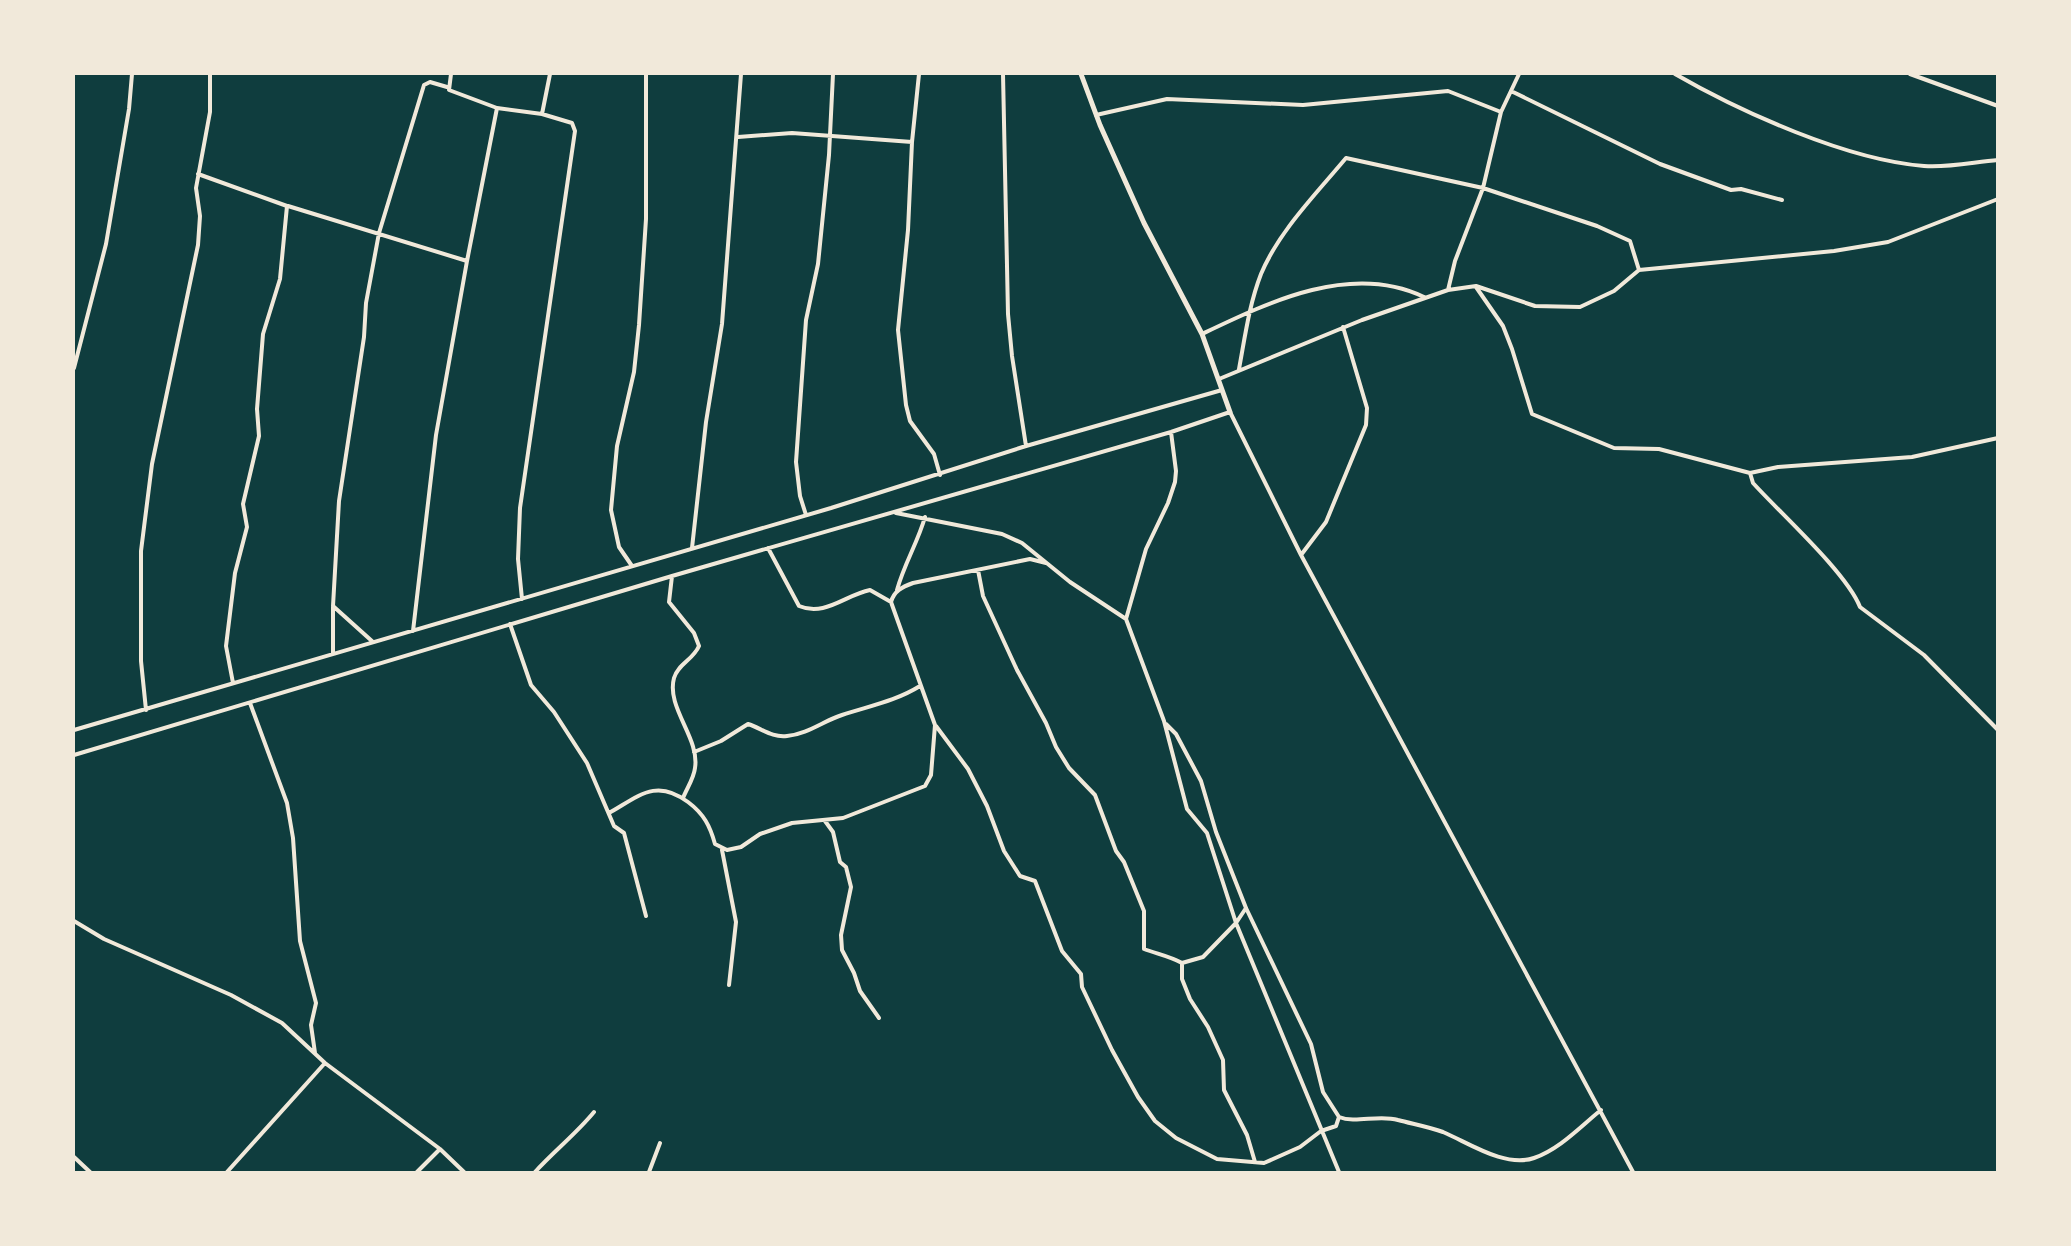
<svg xmlns="http://www.w3.org/2000/svg" width="2071" height="1246" viewBox="0 0 2071 1246" font-family="Helvetica,sans-serif">
<style>
.lines{fill:none;stroke-linecap:round;stroke-linejoin:round}
.minor{stroke:#f1e9da;stroke-width:4}
.tertiary{stroke:#f1e9da;stroke-width:5}
</style>
<rect width="100%" height="100%" fill="#0f3d3e"/>
<g class="lines">
<path class="minor" d="M451,74L449,90L497,108
M919,74L912,142L908,230L898,330L906,405L910,421L934,454L940,475
M1003,74L1008,314L1012,356L1026,446
M1675,74C1741,112 1847,160 1924,166C1948,168 1974,162 1998,160
M1910,74L1998,106
M1511,91L1660,164L1731,190L1741,189L1782,200
M1096,115L1167,99L1303,105L1448,91L1501,112
M738,137L792,133L912,142
M198,174L287,206L280,279L263,334L257,409L259,436L243,504L247,527L235,573L226,646L233,683
M288,206L467,261L497,108L542,114
M1476,287L1503,326L1512,349L1532,414L1614,448L1659,449L1750,473L1753,483C1780,513 1846,572 1860,607L1924,655L1998,730
M1448,290L1455,261L1483,188L1501,112L1519,74
M1202,334C1269,302 1351,262 1424,297
M74,368L106,244L129,109L132,74
M1239,369C1245,337 1249,305 1261,274C1279,231 1316,194 1346,158L1483,188L1597,226L1630,241L1639,270
M1219,379L1362,320L1448,290L1476,286L1535,306L1580,307L1614,291L1639,270L1834,251L1888,242L1998,199
M1171,432L1176,471L1175,482L1168,503L1146,549L1126,619L1164,721L1187,809L1207,833L1236,923L1339,1172
M1750,473L1778,467L1912,457L1998,438
M896,513L1002,534L1022,543L1070,582L1126,619
M806,515L800,496L796,462L806,320L818,264L829,155L833,74
M692,548L706,422L722,324L741,74
M768,548L799,606C825,617 845,595 870,590L891,602
M1301,555L1326,522L1366,425L1367,408L1343,327
M632,566L619,547L611,510L617,446L634,372L639,325L646,219V74
M978,570L983,596L1017,670L1046,723L1056,747L1069,768L1095,795L1116,851L1124,862L1144,911V949C1157,954 1169,956 1182,963L1203,957L1236,923L1246,908
M672,576L669,602L694,633L699,646C693,660 678,664 674,678C666,708 700,738 695,768C694,778 687,788 683,798
M897,590C904,564 918,542 925,517
M522,599L518,559L520,508L575,131L572,123L542,114L550,74
M510,624L531,685L554,712L587,763L614,826L624,833L646,916
M413,631L436,435L467,261
M373,642L333,606L339,501L364,337L366,303L379,233L424,85L430,82L447,87
M333,654V607
M250,703L287,803L293,838L300,941L316,1003L311,1025L315,1053
M146,710L141,661V551L152,464L198,245L200,216L196,188L210,112V74
M1166,724L1176,734L1201,781L1216,832L1246,908L1311,1044L1323,1092L1339,1117C1356,1124 1378,1114 1398,1120C1413,1124 1429,1127 1443,1132C1469,1143 1505,1168 1534,1158C1560,1149 1581,1126 1601,1110
M936,726L968,769L987,806L1004,851L1020,876L1035,881L1062,951L1081,974L1082,987L1112,1050L1138,1097L1155,1121L1176,1138L1217,1159L1264,1163L1300,1147L1321,1131L1336,1126L1339,1117
M74,730L831,508L1026,446L1222,390
M694,752L721,741L748,724C761,728 772,738 787,736C808,734 823,721 842,715C869,706 896,701 920,686
M74,755L672,576L1171,432L1230,412L1301,555L1633,1172
M609,813C639,796 656,778 688,802C704,814 710,826 715,844L727,850L741,847L760,834L792,823L843,818L925,786L931,775L935,725L891,602C894,591 902,587 913,583L1030,559L1046,563
M825,821L833,832L840,862L846,867L851,887L841,935L842,950L854,973L860,991L879,1018
M722,850L736,922L729,985
M74,921L104,939L231,995L282,1023L325,1063L440,1149L464,1172
M1182,963V979L1190,999L1208,1027L1223,1060L1224,1090L1247,1135L1255,1162
M74,1157L90,1172
M227,1172L325,1063
M417,1172L440,1149
M535,1172C554,1151 576,1134 594,1112
M649,1172L660,1143"/>
<path class="tertiary" d="M1081,74L1100,125L1144,223L1202,334L1230,412"/>
</g>
<rect width="2071" height="1246" fill="none" stroke="#f1e9da" stroke-width="150"/>
</svg>
